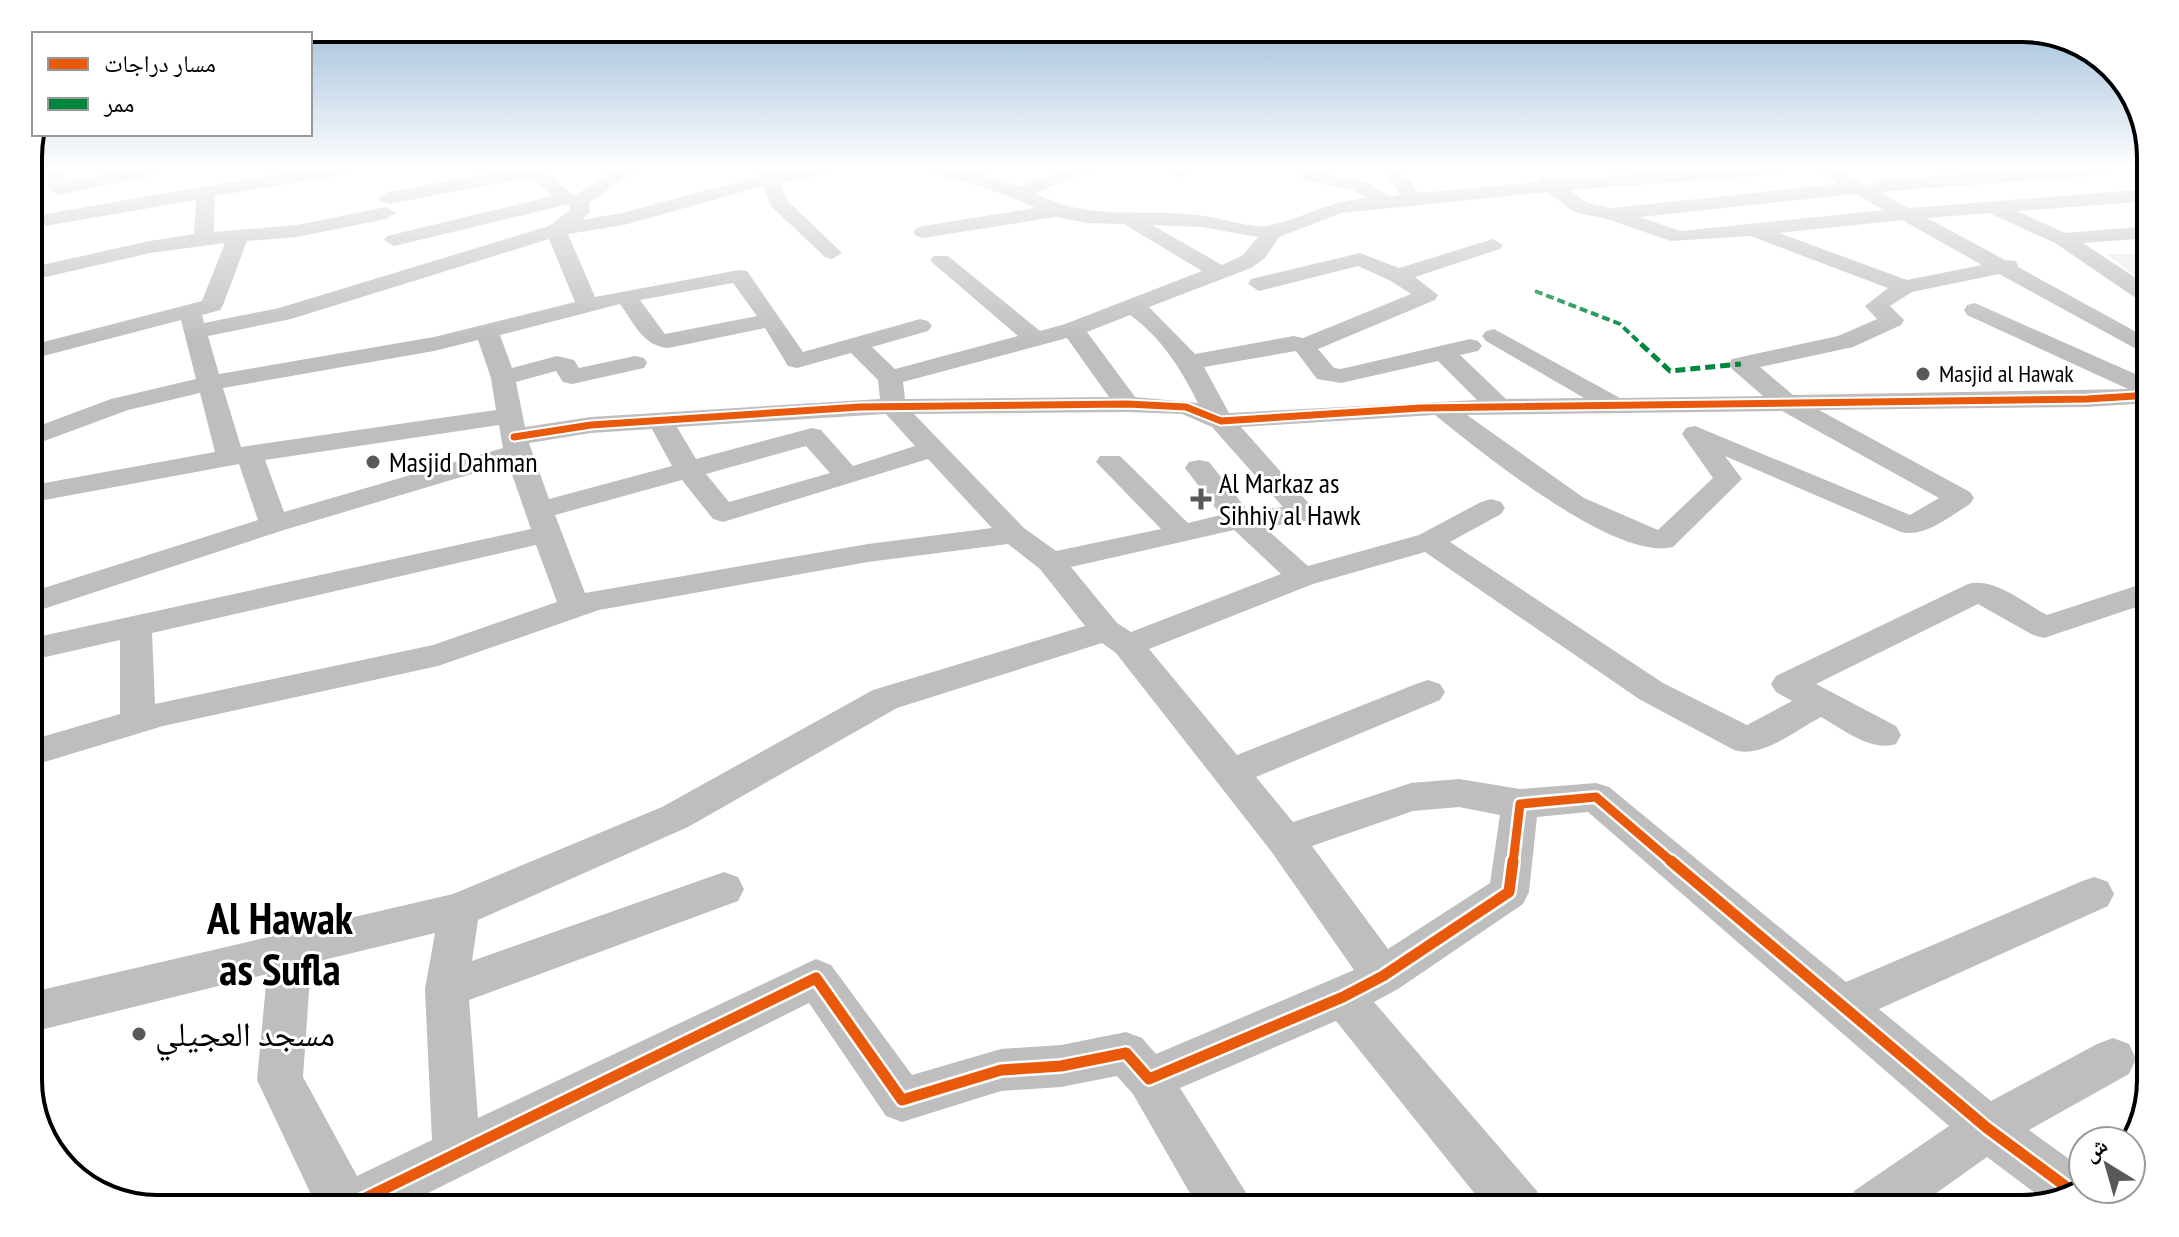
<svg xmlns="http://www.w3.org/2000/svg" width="2179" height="1237" viewBox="0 0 2179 1237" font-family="'PT Sans Narrow','Noto Naskh Arabic',sans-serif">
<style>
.green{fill:#eaeaea}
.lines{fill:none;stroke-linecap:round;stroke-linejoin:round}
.minor{fill:#bebebe;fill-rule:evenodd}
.quiet-far1{stroke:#00873e;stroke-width:4;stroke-dasharray:8 4;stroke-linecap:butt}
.quiet{stroke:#00873e;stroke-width:5;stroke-dasharray:10 5;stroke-linecap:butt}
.cycleway-far2-casing{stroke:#fff;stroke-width:11}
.cycleway-far1-casing{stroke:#fff;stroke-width:14}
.cycleway-casing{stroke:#fff;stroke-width:16}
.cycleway-far2{stroke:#e8590c;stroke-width:7}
.cycleway-far1{stroke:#e8590c;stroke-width:9}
.cycleway{stroke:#e8590c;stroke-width:11}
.poi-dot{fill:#595959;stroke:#fff;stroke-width:3}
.labels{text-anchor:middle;stroke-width:6;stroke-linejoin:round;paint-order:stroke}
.far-poi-label{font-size:24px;fill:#000;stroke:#fff;text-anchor:start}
.poi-label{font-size:28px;fill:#000;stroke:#fff;text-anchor:start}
.near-poi-label{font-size:34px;fill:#000;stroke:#fff;text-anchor:start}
.near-district-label{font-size:44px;font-weight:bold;fill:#000;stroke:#fff}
.rim{fill:none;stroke:#000;stroke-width:4}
</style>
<rect width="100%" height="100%" fill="#fff"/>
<path class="green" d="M2106,254H2151V287Z"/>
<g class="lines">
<path class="minor" d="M45,169H63L66,182L125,169H163L154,175L58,195L49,189Z
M306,169H350L341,175L215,196L214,232L297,225L386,207L396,213L386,219L297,237L247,241L223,305L220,310L202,315L204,323L279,308L549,226L570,210V205H565L394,246L384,240L387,236L552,196L532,177L388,204L381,202L378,198L388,192L511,169H552L549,173L571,194L576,195L615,169H637L589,203L590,212L582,220L622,213L759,176L757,169H775L776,172L833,169L830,173L780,183L787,200L842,253L832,259L825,257L771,206L763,186L624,225L568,234L595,297L739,270L747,271L803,352L920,319L928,321L932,326L928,331L872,347L895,369L1018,336L934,264L930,260L934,256H948L1040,331L1065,324L1202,271L1124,224L1087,223L1055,217L923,238L916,236L913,232L916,228L923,226L1035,208C1000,190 965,182 928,173L925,169H968L1019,186L1067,169H1095L1035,193C1092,223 1144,207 1204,216C1224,218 1253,230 1271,225C1307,217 1326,202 1366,198L1353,190L1303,180L1301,169H1319V172L1366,182L1389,196L1400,195L1384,169H1402L1418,193L1537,182L1539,177L1546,175L1556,180L1694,169H1782L1773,175L1570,190L1587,203L1612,208L1838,184L1815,169H1838L1870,187L1872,182L1879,180L2025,169H2114L2105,175L1879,192L1909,208L2151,189V201L2017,211L2065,233L2151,226V238L2083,243L2151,288V305L2143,303L2055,243L1989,213L1927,218L2005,260L2016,261L2018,267L2151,340V357L1999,274L1912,292L1890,306L1904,320L1901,325L1853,347L1760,367L1793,395L2128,389L1967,315L1964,310L1967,305L1975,303L2151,381V403L2087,407L1819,410L1970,492L1974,498L1970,504C1950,516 1925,538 1901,532L1725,456L1742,479L1673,547C1615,562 1480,451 1435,415L1241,427L1312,507L1306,521L1264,527L1308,566L1419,535L1481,502L1491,499L1501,502L1505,508L1501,514L1450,542L1663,683L1747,725L1792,701L1776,692L1771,684L1776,676L1968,584C1994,577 2024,603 2047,615L2151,581V602L2044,638L2033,635L1978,604L1816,684L1896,726L1901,735L1896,744C1870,752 1843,729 1821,717C1796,730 1762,759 1734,750L1639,699L1425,552L1313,584L1149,649L1237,755L1416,684L1428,680L1440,684L1445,692L1440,700L1256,777L1293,822L1411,783L1459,779L1520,789L1596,783L1609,787L1846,982L2080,882L2094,877L2108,882L2114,894L2108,906L1879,1009L1991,1101L2097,1044L2113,1038L2129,1044L2136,1059L2129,1074L2029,1130L2083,1169V1189H2089L2047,1202L1987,1157L1914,1209H1847L1854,1191L1949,1126L1588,812L1537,817L1529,892L1523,904L1398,989L1374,1002L1537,1191L1544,1209H1487L1336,1021L1180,1088L1245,1191L1252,1209H1199L1133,1094L1117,1076L1061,1087L1001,1091L902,1122L886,1116L809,1003L396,1209H318L257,1080L267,974L28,1033V993L453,894L662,807L873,690L1085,626L1040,569L1008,544L868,562L599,610L438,666L163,726L28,767V741L120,714V640L28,661V639L531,529L508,463L284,530L28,614V593L258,520L239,464L28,503V486L215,452L200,393L128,410L28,447V430L111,399L196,379L181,320L28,360V346L202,301L225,243L150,253L28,281V268L150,241L194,234L196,200L28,229V217ZM1548,192L1574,212L1607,219L1671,241L1750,236L1888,288L1865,306L1877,319L1838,336L1732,359L1729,364L1732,369L1763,396L1620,398L1494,329L1486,331L1482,336L1486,341L1584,398L1506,399L1460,355L1478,351L1482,346L1478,341L1470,339L1341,369L1334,368L1318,349L1435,300L1438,295L1415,277L1500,249L1503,245L1493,239L1399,268L1360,253L1251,279L1248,284L1259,291L1358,266L1391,281L1411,294L1303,338L1294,336L1195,354L1149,307L1251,268L1265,258L1279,237L1341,213ZM1855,194L1884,210L1680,231L1640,217ZM1902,220L1982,265L1907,280L1779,233ZM1152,225L1201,227L1258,237L1243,255L1222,265ZM549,239L575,302L434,337L219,374L208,336L291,319ZM733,283L757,316L665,334L640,300ZM620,304C634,323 643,346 668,348L765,328L788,366L797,368L851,353L878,380L880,399L591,417L525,427L516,382L556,371L563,382L572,384L644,368L647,363L644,358L635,356L579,368L574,360L557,356L512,368L500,335ZM1130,315C1161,337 1181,369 1198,403L1135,397L1087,332ZM1067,338L1109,397L905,399L903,382ZM478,340L491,378L496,410L241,447L223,388L434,351ZM1296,351L1317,379L1341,383L1438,361L1477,400L1229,413L1204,367ZM1782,411L1939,498L1910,515L1695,426L1686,428L1682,434L1713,478L1658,530L1584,498L1467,415ZM1127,412L1182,414L1212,427L1283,507L1248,511L1209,462L1199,460L1189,462L1185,468L1221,515L1188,523L1120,456H1100L1096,462L1161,529L1056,551L1024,528L914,414ZM886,414L915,446L853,466L821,430L812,428L696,459L677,427ZM499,425L503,448L284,512L265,460ZM652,429L672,466L549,499L529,443L591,433ZM806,446L830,473L729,502L706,474ZM928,459L992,528L868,544L585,593L555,515L682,480L713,519L723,522ZM1234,530L1281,574L1131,632L1117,623L1071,567ZM536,545L557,602L433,645L155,704L152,633ZM1102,643L1116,653L1271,851L1354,970L1156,1054L1142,1038L1126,1032L1061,1045L1001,1049L912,1075L831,965L816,959L478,1118L469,1000L738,901L744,889L738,877L724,872L472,961L478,920L688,827L897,708ZM1459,807L1500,815L1490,883L1388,949L1312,846L1413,811ZM435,933L425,989L432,1140L357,1176L303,1077L311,963Z
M1174,169H1196L1181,178L1174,176Z"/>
<path class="quiet-far1" d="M1535,291L1620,324L1643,346"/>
<path class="quiet" d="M1641,344L1670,371L1741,364"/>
<g class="cycleway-far2-casing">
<path id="cycleway-far2" d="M514,437L591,425L860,407L1127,404L1186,407L1221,421L1421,408L2087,399L2151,395"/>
</g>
<g class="cycleway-far1-casing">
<path id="cycleway-far1" d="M1513,863L1520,804L1596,797L1673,863"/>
</g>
<g class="cycleway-casing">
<path id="cycleway" d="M1671,861L1987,1128L2076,1194
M343,1209L816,978L902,1100L1001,1070L1061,1066L1126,1053L1149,1079L1343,997L1383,976L1509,892L1513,861"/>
</g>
<use href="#cycleway-far2" class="cycleway-far2"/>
<use href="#cycleway-far1" class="cycleway-far1"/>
<use href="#cycleway" class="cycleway"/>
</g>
<linearGradient id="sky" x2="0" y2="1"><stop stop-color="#96b7d6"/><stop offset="0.49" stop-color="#fff"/><stop offset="1" stop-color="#fff" stop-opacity="0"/></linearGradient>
<rect width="2179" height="343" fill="url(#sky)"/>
<g class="poi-dot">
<circle cx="1923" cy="374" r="8"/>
<circle cx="373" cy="462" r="8"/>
<path d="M1197 487h8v8h8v8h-8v8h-8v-8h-8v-8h8z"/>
<circle cx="139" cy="1034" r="8"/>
</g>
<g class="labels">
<g class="far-poi-label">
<text x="1939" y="382">Masjid al Hawak</text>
</g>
<g class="poi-label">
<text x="389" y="472">Masjid Dahman</text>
<text x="1219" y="493">Al Markaz as<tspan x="1219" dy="32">Sihhiy al Hawk</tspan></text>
</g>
<g class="near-poi-label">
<text x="155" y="1046">مسجد العجيلي</text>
</g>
<g class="near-district-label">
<text x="280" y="934">Al Hawak<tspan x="280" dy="51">as Sufla</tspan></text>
</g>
</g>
<path d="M0 0H2179V1237H0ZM157 42H2022A115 115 0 0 1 2137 157V1080A115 115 0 0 1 2022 1195H157A115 115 0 0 1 42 1080V157A115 115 0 0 1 157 42Z" fill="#fff" fill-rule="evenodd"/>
<path class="rim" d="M157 42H2022A115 115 0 0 1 2137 157V1080A115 115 0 0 1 2022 1195H157A115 115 0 0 1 42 1080V157A115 115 0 0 1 157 42Z"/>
<rect x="32" y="32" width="280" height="104" fill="#ffffff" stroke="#999999" stroke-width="2"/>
<rect x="48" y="58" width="40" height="12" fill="#e8590c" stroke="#999999" stroke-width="2"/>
<text x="104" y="72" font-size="24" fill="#000000">مسار دراجات</text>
<rect x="48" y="98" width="40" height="12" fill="#00873e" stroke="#999999" stroke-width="2"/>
<text x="104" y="112" font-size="24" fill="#000000">ممر</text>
<g transform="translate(2107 1165) rotate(323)"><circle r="38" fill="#ffffff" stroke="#999999" stroke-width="2"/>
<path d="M0-6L14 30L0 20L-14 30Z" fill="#595959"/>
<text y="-12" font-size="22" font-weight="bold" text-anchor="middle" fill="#000000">ش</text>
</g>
</svg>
